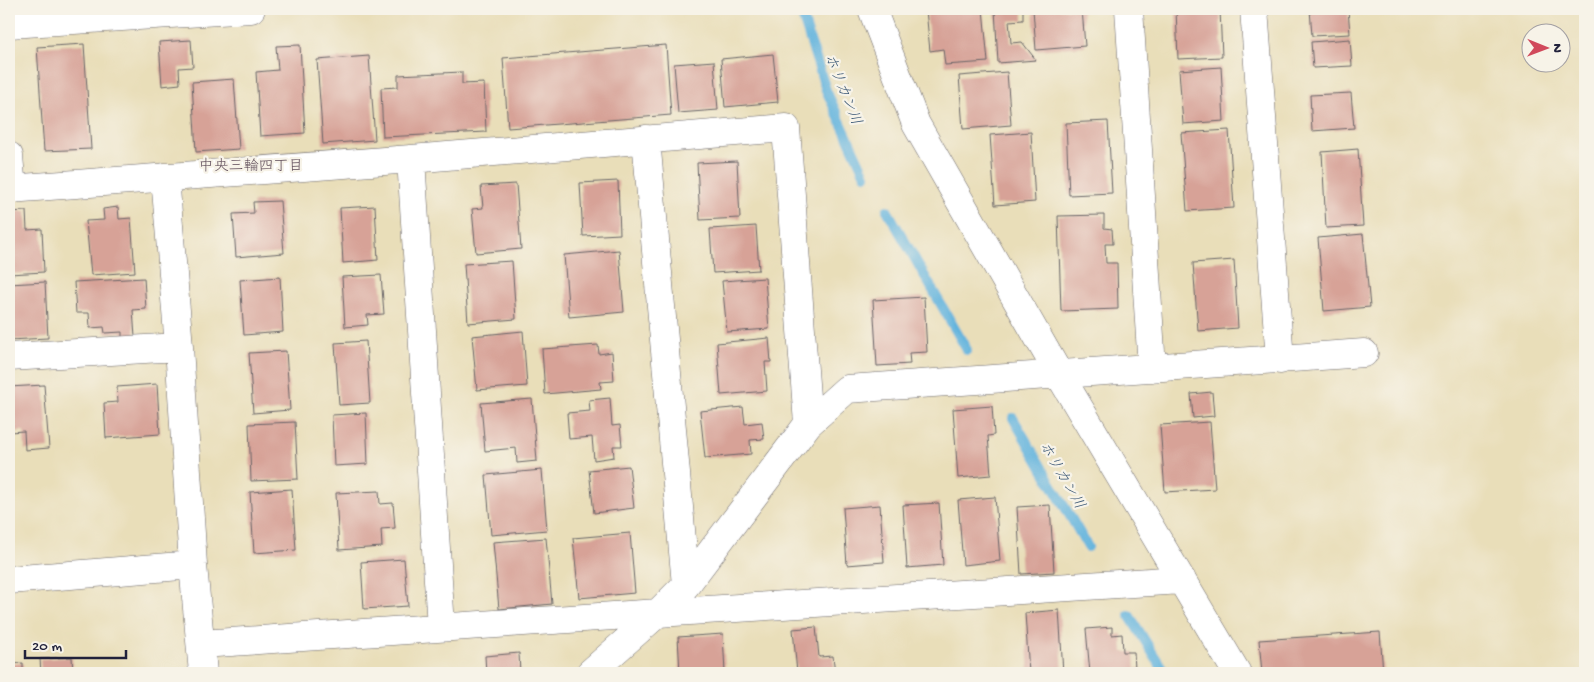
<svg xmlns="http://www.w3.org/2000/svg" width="1594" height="682" viewBox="0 0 1594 682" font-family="'Gochi Hand','Klee One',sans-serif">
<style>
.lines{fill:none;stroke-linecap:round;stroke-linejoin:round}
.stream{stroke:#62b3dd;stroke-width:10}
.building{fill:#d7a297}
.minor-casing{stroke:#686467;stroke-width:29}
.minor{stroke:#fff;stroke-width:28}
.labels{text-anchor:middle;stroke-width:4.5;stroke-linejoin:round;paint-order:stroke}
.water-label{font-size:15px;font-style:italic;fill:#385574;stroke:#f7f3e8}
.neighbourhood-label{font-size:15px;fill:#614f5b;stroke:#f7f3e8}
</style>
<rect width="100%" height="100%" fill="#f7f3e8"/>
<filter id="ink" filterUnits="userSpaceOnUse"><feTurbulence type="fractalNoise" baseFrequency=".02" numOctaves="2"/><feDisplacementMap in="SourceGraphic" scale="10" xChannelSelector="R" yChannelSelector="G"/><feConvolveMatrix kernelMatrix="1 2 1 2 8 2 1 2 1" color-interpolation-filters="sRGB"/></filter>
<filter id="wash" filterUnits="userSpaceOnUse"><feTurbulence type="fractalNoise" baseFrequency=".0096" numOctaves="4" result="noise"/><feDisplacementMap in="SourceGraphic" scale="20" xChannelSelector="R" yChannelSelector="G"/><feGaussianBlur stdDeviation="1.12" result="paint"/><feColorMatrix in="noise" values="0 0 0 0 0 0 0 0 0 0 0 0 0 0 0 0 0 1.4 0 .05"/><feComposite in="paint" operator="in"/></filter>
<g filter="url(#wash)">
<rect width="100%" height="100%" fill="#e9deb9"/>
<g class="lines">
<path class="stream" d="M801,12L826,90L865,175
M887,210L967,350
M1013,418L1088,547
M1129,615L1165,673"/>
</g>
<g id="blocks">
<path class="building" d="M938,9H983L988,62L945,65L943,49L930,51L926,10Z
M995,9H1023V20L1009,21L1011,43L1022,42L1036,60L998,63Z
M1033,9H1082L1085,46L1036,50Z
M1176,9H1220L1222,57L1178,59Z
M1310,9H1348L1350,34L1312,36Z
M1350,39L1352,66L1313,68L1311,42Z
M191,40L193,67L179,68L180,84L162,86L159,42Z
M84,44L91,149L44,151L37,47Z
M300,45L305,133L260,136L256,72L278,70L276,46Z
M666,45L671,115L508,128L503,58Z
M773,54L778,102L725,107L721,59Z
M369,56L375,140L323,144L317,60Z
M714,61L718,110L678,113L674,64Z
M1221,67L1224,121L1183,124L1179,70Z
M462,72V84L484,83L486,132L383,137L381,88L398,87V75Z
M1007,72L1011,125L963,129L959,76Z
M234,79L239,149L196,152L192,82Z
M1351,93L1354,128L1312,131L1310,95Z
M1108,121L1112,193L1069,195L1066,123Z
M1229,130L1234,208L1187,211L1181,133Z
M1031,132L1035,202L995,205L990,135Z
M1358,149L1363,226L1326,228L1322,152Z
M737,161L740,218L700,220L697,163Z
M618,181L620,234L583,236L580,183Z
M516,184L521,249L476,253L472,209L483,208L481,186Z
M280,201L284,253L236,257L233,214L254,213L253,202Z
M375,206L378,260L343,263L340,208Z
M118,207L119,219L131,218L135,272L91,275L86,221L104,220L103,209Z
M26,211L27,230L42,229L44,272L9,274V212Z
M1104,215V228L1112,229L1113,244H1105L1106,263H1117L1118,309L1061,311L1058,216Z
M756,226L759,270L713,273L710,229Z
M1363,234L1370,307L1324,311L1318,238Z
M619,250L624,312L569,317L564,255Z
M1234,260L1238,328L1198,331L1193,263Z
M512,261L516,319L468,323L464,264Z
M381,275L384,314L367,315L368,325L345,327L342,277Z
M280,277L283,332L244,335L240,280Z
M144,278L146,309L133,310L135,337H122V332L105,333L104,327L90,328L89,313H76L74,282Z
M765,278L769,329L727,332L722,281Z
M45,282L48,338L9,340V284Z
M924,297L927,352L909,353L910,364L877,366L873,300Z
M523,331L527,386L477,390L472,336Z
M769,338L771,362H765L767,391L721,395L717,343Z
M366,341L370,403L339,405L335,343Z
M598,345L599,354L612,352L614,381L600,382L601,389L545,394L542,349Z
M286,351L290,410L253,413L249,353Z
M157,384L160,434L106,438L104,403L118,402L117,387Z
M44,385L49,448L25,450L24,431L9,432V387Z
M1212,392L1214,416L1193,418L1191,394Z
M610,398L612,426L620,425L622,446H613L614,457L594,460L592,437L569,439L567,413L590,411L589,400Z
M532,399L537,461L517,463L516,448L485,451L481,403Z
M992,406L994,435L988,436L991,475L958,478L953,409Z
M743,407L745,424L762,422L764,439L750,440L751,454L705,458L700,411Z
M366,413L368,464L334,466L332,415Z
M295,422L298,479L251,481L249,424Z
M1210,422L1215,489L1165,492L1160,425Z
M629,466L634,508L594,513L589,470Z
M542,470L547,530L491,535L486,475Z
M292,489L296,550L254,553L250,492Z
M379,491L380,504L393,503L395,528L381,529L382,547L339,550L336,493Z
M995,497L1000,561L963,565L958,500Z
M939,503L943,565L907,568L903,505Z
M880,505L884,562L847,565L843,508Z
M1050,505L1054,572L1021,574L1017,507Z
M630,533L635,593L579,598L573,538Z
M546,538L552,604L499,609L493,542Z
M404,559L408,606L364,609L361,562Z
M1059,610L1063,673H1029L1025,613Z
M816,627L819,657L833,656L835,673H797L793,629Z
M1112,627V635L1122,634L1123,652H1134L1135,669L1141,668V673H1090L1086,629Z
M1380,632L1383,673H1262L1259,640Z
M723,634L725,673H680L678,637Z
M519,653L520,673H486L485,656Z
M72,657L73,673H41L40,659Z
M23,663V673H9V664Z"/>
</g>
</g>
<g filter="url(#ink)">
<use href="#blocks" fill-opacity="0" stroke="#686467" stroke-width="1"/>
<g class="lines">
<g class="minor-casing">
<path id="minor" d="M872,9L916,124L1059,374L1237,673
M1129,9L1152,368
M1254,9L1280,360
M9,24L251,9
M646,139L686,585
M9,156L12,189
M411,159L441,627
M165,177L179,347L193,565L203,673
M9,189L411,159L786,128L808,424
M9,357L179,347
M9,580L193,565
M201,644L658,613L1182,580
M590,673L658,613L686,585L808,424L847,389L1364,353"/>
</g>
<use href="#minor" class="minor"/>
</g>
</g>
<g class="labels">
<g class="water-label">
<text transform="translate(844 89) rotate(68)" y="5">ホリカン川</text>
<text transform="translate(1063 475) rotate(60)" y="5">ホリカン川</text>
</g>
<g class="neighbourhood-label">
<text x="251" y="170">中央三輪四丁目</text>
</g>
</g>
<rect width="1594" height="682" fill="none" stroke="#f7f3e8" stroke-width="30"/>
<g transform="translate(1546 48) rotate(91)"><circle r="24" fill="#f7f3e8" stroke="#a29fa3"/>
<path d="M0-4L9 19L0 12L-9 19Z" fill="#d1495b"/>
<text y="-8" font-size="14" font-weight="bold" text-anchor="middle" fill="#22223b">N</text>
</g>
<path d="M25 650v8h101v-8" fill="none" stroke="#22223b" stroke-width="2.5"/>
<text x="32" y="650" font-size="15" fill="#22223b" stroke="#f7f3e8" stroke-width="4" paint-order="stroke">20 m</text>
</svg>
